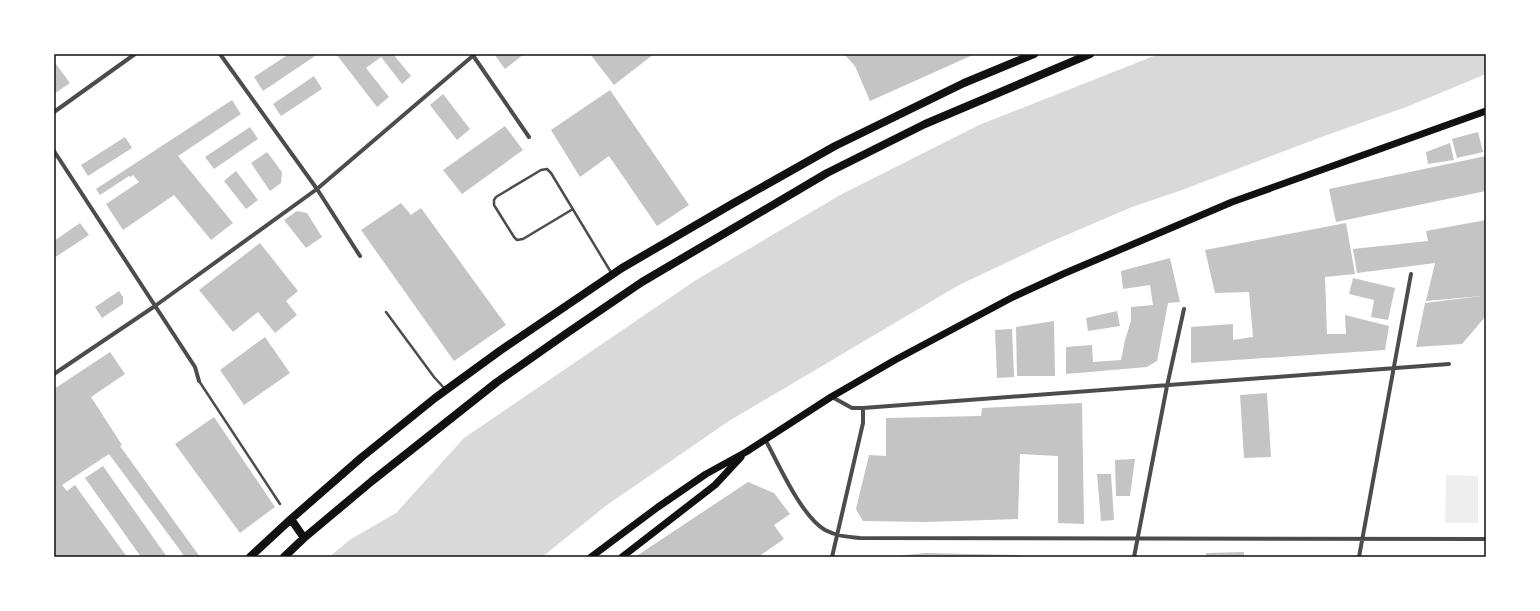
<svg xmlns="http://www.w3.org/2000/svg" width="1540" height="611" viewBox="0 0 1540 611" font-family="'Titillium Web',sans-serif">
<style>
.green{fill:#eee}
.water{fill:#d9d9d9}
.building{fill:#c4c4c4}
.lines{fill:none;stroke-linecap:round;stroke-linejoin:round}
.service{stroke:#4c4c4c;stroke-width:2.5}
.minor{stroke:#4c4c4c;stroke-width:4}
.secondary{stroke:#111;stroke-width:7}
.primary{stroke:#111;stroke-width:8}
.neatline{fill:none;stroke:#111;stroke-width:1.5}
</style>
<rect width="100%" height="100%" fill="#fff"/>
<path class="green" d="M1446,475L1478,476V523H1445Z"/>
<path class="water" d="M1159,54H1486V74L1409,106L1324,136L1182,190L1132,207L1048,243L959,285L729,421L607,505L542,557H329L351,539L396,513L464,438L696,280L842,194L979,125Z"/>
<path class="building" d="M289,54H318L263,91L254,77Z
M336,54H393L411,76L402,84L381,57L366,68L389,97L377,107Z
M494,54H524L505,69Z
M590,54H654L614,85Z
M844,54H975L870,101L855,66Z
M56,64L70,83L54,94V66Z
M314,76L322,89L281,116L273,104Z
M610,90L689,205L657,226L609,156L580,177L551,130Z
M443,94L470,129L457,140L430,105Z
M232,100L241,114L178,156L233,223L211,240L174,195L123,230L106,204L139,182L133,175L131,177L129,176L100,195L96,189Z
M505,126L523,150L462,194L443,170Z
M250,127L258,139L214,169L205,157Z
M1478,132L1483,152L1457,158L1452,139Z
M125,137L132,148L88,176L81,165Z
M1450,143L1454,160L1428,164L1426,152Z
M267,152L282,172L281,183L270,191L251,163Z
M1486,156V191L1336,222L1329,189Z
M236,171L258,200L246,209L224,181Z
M401,203L411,215L421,208L506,325L454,361L361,230Z
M297,211L307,213L322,237L306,248L284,220Z
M1486,220V316L1462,344L1416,347L1425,303L1482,296L1426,301L1435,263L1357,273L1353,249L1428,241L1426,231Z
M80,223L89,235L54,258V241Z
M1346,223L1355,274L1325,277L1327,334H1346L1345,315L1389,326L1385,350L1191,363V327L1233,324V340L1253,337L1249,292L1215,293L1205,250Z
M260,243L298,291L286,301L297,315L275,333L258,312L233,332L199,290Z
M1170,258L1180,302L1168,303L1157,361L1147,367L1066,374V347L1092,345L1093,362L1121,360L1125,340L1131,321V307L1153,305L1150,285L1123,289L1121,271Z
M1353,278L1395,288L1388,320L1371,317L1374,300L1349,294Z
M119,291L123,297V304L102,318L95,307Z
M1117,311L1120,326L1088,331L1086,318Z
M1054,321L1055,376H1017L1016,327Z
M1012,329L1014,377L997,378L995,330Z
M265,337L290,373L244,405L220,370Z
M110,352L125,374L91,397L122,445L120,446L200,557H185L109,454L62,485L67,491L75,485L127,557H54V389Z
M1267,393L1271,457L1244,458L1240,395Z
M1082,403L1084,524L1058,523V456L1020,454L1018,519L926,522L863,521L856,509L869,455L886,456V418L981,416L982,408Z
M214,417L275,507L240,533L175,444Z
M1135,459L1130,496H1116L1115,460Z
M103,466L167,557H141L85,478Z
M1097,474H1111L1114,520L1101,521Z
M748,482L774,493L790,514L774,525L784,539L758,557H635Z
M1244,552V557H1206V553Z
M925,553L1020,555V557H888Z"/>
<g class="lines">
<path class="service" d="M573,209L523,239L517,240L514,237L494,205V200L496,197L541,170L547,169L551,173L612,274
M386,312L434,377L445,389
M199,381L280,504"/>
<path class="minor" d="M220,54L317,189L360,256
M472,54L529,137
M54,112L135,54
M54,151L195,367L199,381
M54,374L155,306L317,189L475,54
M832,397L852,408H863L1449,364
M765,439C778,463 801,516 825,530C836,536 848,537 860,538L1486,539
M832,557L863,423V408
M1134,557L1167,386L1184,309
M1359,557L1411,274"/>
<path class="secondary" d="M591,557L658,507L706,474L746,452L831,397L895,360L1013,297L1063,274L1232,202L1486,111
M622,557L715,485L741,457"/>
<path class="primary" d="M291,519L304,538
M250,557L291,519L362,457L435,398L501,350L622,268L732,204L835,146L964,83L1034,54
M284,557L304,538L372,481L497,382L567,333L642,282L827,173L925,124L1090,54"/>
</g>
<rect width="1540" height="611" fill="none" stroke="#ffffff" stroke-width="110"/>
<rect x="55" y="55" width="1430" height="501" class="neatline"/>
</svg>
